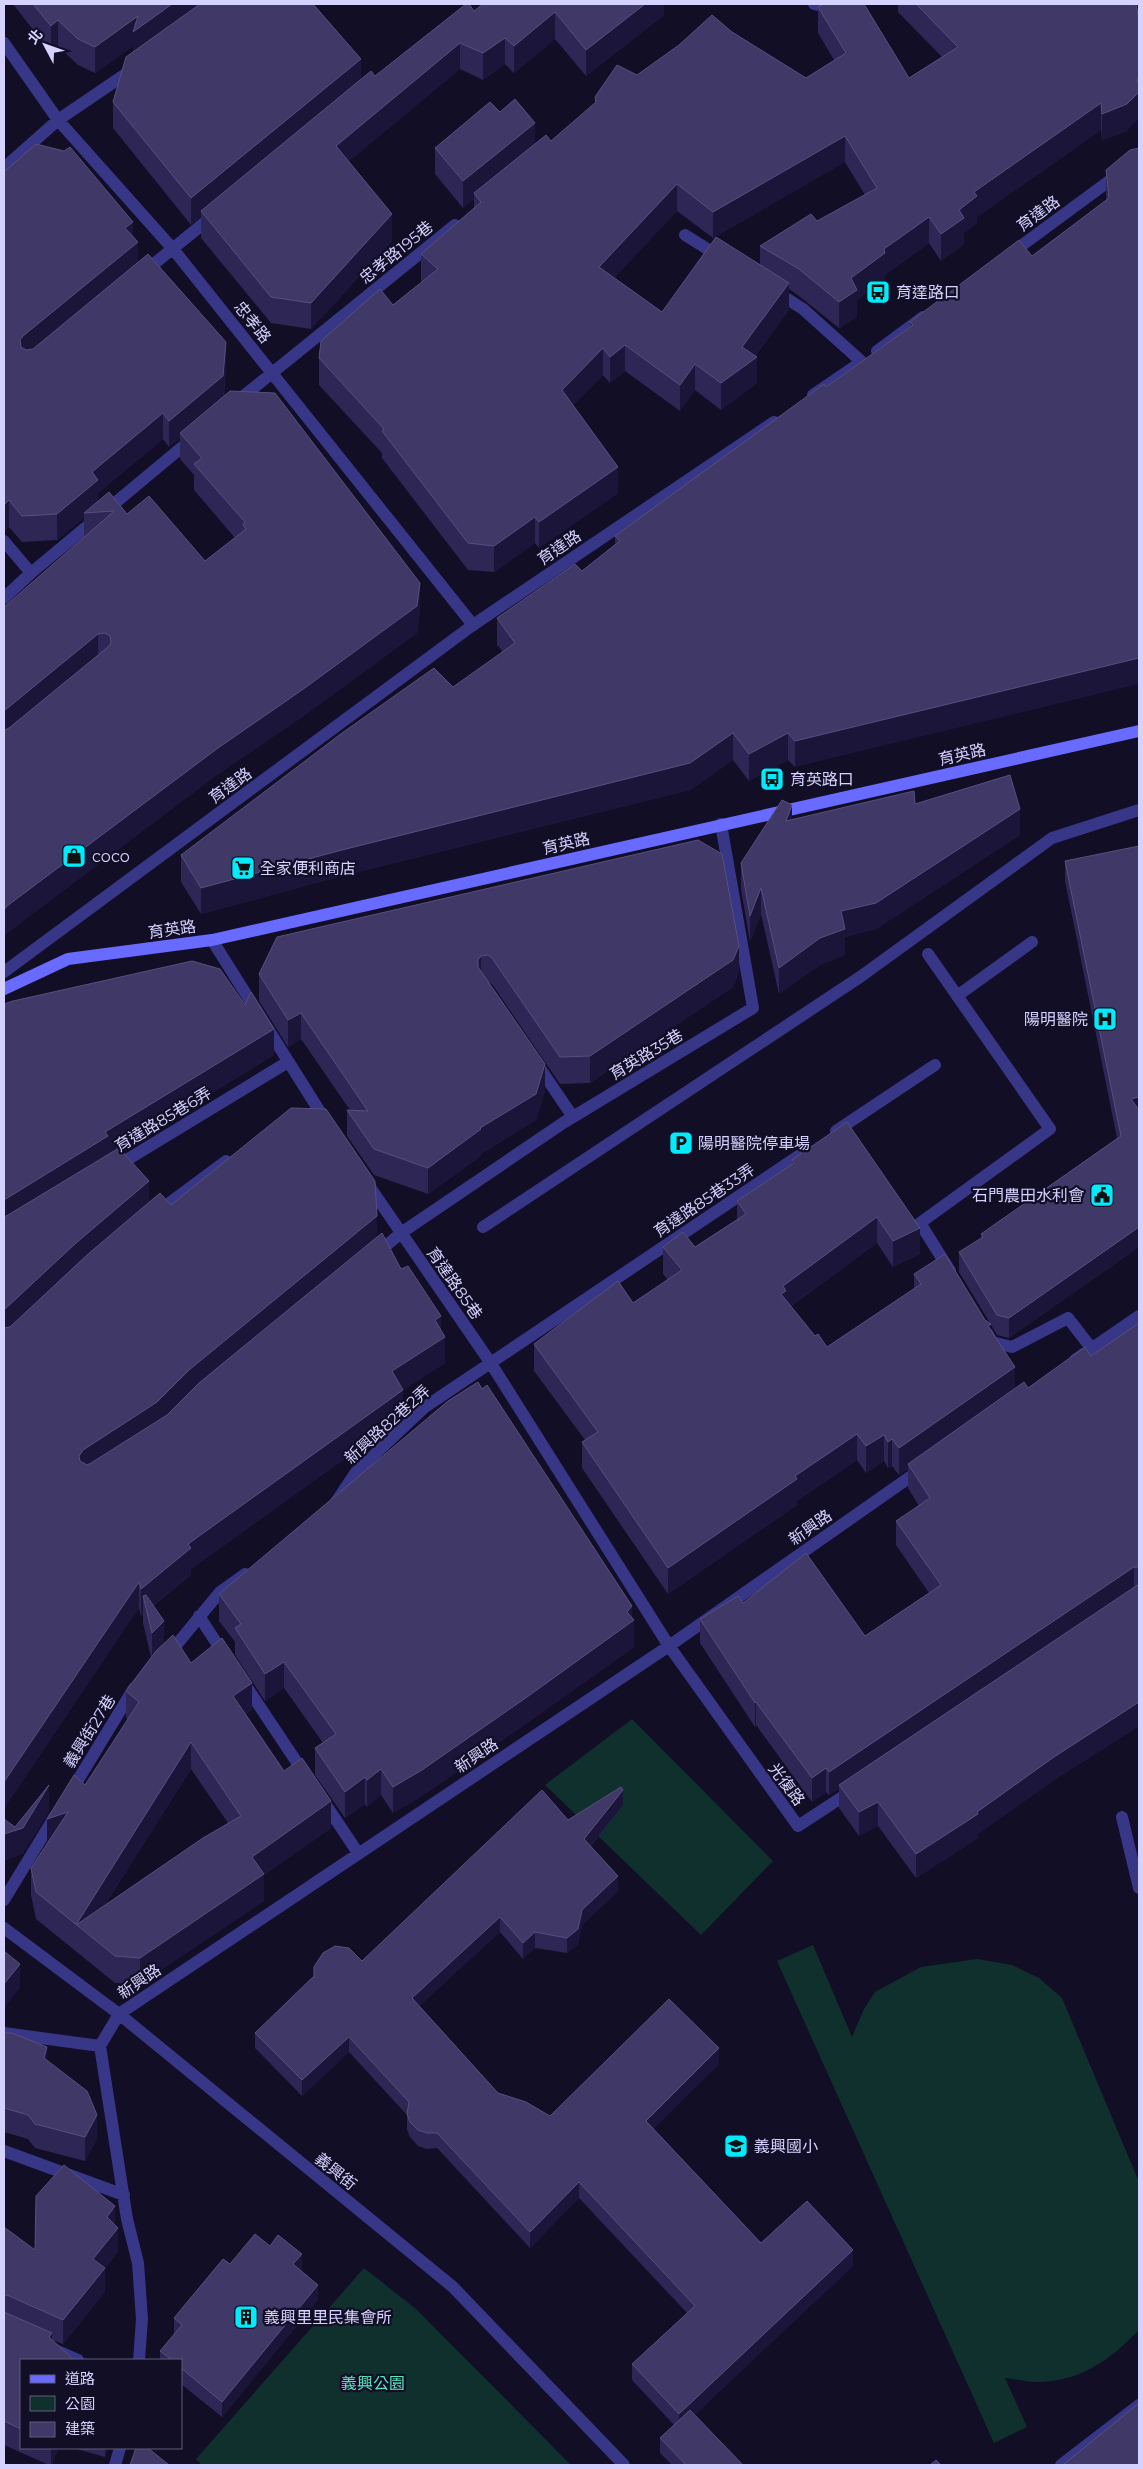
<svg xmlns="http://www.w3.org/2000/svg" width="1143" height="2469" viewBox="0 0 1143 2469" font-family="Montserrat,'Noto Sans TC',sans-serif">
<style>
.green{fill:#10302e}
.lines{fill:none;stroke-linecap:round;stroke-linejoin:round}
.lane{stroke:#373687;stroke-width:12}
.street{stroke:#373687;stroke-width:12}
.secondary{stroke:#696aff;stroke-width:12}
.wall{fill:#2e2655;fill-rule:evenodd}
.shaded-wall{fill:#1b153a}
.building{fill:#403867;stroke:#57507f;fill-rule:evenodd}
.labels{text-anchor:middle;stroke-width:4.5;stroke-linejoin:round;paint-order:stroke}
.street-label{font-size:16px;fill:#d6d2ff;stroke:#110e26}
.poi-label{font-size:16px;fill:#d6d2ff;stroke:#110e26;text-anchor:start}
.park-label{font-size:16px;fill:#58e6be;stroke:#110e26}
</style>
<rect width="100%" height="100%" fill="#110e26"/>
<path class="green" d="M632,1719L773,1861L701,1935L545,1785Z
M813,1945L852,2037L864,2009L875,1992L921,1967L977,1959L1012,1965L1039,1978L1062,1998L1139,2182V2330C1110,2360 1080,2382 1036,2382C1026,2382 1015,2379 1005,2378L1027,2427L994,2443L777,1961Z
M364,2268L416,2309L571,2465H202L196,2459Z"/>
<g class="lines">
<path class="lane" d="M814,4L822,6L833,4
M4,43L58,120L173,249L473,625
M4,168L58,120L133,69
M685,235L722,258
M144,272L214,215
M775,291L803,309L862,362
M235,403L455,225
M4,541L31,573
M4,598L31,573L193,438
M212,940L327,1123
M928,954L1050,1129L920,1223L950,1271
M957,996L1032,942
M537,1064L573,1117
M836,1131L935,1065
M115,1167L288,1062
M367,1183L490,1362L669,1646L798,1826L853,1790
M156,1213L226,1161
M483,1227L860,977L1052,838L1139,810
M375,1255L401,1233L563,1123L753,1008L721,824
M987,1333L992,1342L1012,1347L1068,1318L1092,1349
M1075,1360L1139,1316
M336,1502L356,1472L425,1407L806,1151
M199,1616L225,1656
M168,1655L220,1592L245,1574
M244,1683L306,1776
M70,1793L134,1688
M322,1799L358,1853
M1122,1817L1139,1888
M4,1900L55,1816
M4,1928L119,2014L453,2287L624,2465
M4,2033L100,2046
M4,2151L124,2195
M55,2350L78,2360
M139,2360L142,2319L138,2263L127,2219L100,2046L119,2014L669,1646L920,1470
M115,2465L120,2448
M1061,2465L1139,2405"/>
<path class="street" d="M1010,254L1139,159
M877,351L923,317
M813,395L857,365
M4,972L473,625L774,422"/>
<path class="secondary" d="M4,989L68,959L212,940L1139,731"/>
</g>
<path class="wall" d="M13,4H313L361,80L375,76L474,11L664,4V15L586,76L555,39L514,73L505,64L483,80L460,69L349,161L392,241L311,329L271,323L201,238V217L191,225L113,128V102L133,52V46L95,73L78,65L58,46L51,53Z
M898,4H1136L1127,131L1102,140L1101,130L977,217V223L964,233V244L941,261L929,243L885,275V279L857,300V317L839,328L799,296L789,289V310L755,356L757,383L721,410L695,390L680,411L625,371L610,383L603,375L573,405L618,493L539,548L535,543L494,572L468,570L382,458V453L319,385V358L393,305L422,282L421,280V254L474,208V199L463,208L435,174V148L500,112L535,144L551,141L595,103V97L637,75L732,32L806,78L834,60L818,33V7L909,78L942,57L898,12ZM845,162L865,195L817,221L760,246V265L662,312L614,278L677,211L713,238Z
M1139,148L795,767L788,760L749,781L733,760L690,790L338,877L201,914L181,882V855L453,687L503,652L497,645V618L582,571L615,544V536L910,327V322L1032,256L1106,200V170Z
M4,172L133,236L138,263L226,368L224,396L420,610L417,633L302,717L218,774L7,933L84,537V518L57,540L22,542L9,527L4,532ZM180,438V459L194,475V490L235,538L205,561L98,501V493L163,439L169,447Z
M915,804L1020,835L876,929L845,937V955L820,965L779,994L761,914L750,942L741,889V863L792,820Z
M1139,846V1247L1009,1338L997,1335L991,1325V1332L1015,1389L1028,1388L1091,1356L1139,1323V1726L1054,1780L978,1834V1838L916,1878L878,1826L859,1836L839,1808V1789L829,1795L826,1792L812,1802L756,1725L755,1727L700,1643V1619L743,1603L865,1636L929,1593L896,1545V1521L919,1506L908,1488V1469L899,1475L892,1466L888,1468L884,1461L866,1473L857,1460L797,1501V1505L668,1594L582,1468V1442L585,1440L534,1371V1344L633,1303L668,1280L663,1274V1247H695L737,1219V1201L792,1164V1160L847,1122L920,1254L893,1267L877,1243L791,1306L815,1336L827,1347L914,1289V1274L990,1323L959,1272V1252L981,1239V1234L1117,1138L1065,881V861Z
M277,937L739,972L733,987L590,1083L560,1084L492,984L488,982L545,1091L536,1120L481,1154V1156L428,1194L374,1175L347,1136V1110H350L301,1039L288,1047L259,1001V974Z
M4,1004L274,1055L120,1149L149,1202L171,1205L377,1237L401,1269L441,1331L445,1363L403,1390V1417L191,1569V1575L153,1606L164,1644L191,1663L252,1710L246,1714L284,1771L331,1828L264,1875V1901L140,1984L115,1983L36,1919L31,1895V1868L128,1720L126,1718V1691L151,1657L143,1623V1614L141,1616L139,1608ZM191,1769L228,1823L105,1905Z
M219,1594L632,1619L634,1647L527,1723L422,1796L393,1813L381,1795L367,1807L365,1804L345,1818L315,1775V1748L323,1743L284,1688L265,1701L235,1655V1642L219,1621Z
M623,1805L591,1846L618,1891L582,1925L578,1944L567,1953L535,1948L523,1959L500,1932L419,2006L498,2093L550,2116L719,2064L653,2129L761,2243L853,2266L694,2415L743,2465H672L660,2453V2438L674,2425L632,2380V2364L687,2313L579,2198L530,2248L437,2148L427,2149L418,2146L410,2137L407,2130V2115L349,2052L302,2096L255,2048V2033L362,1961L568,1820Z
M4,2033L47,2060L97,2139L85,2161L35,2148L28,2139L4,2132Z
M115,2224L118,2252L105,2268V2292L63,2344L52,2340L21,2360V2448H58L52,2465H49L4,2445V2227L35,2250Z
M270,2246L302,2270L301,2271L318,2300L222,2417L181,2384V2360H160V2351L174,2334V2318L230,2264Z
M73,2448H108L105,2457Z"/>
<path class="shaded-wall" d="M172,4H209L133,59V46L95,73V47L138,16Z
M645,4H664V15L586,76V50Z
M555,12V39L514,73V46Z
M58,20V46L51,53V26Z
M505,38V64L483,80V53Z
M460,43V69L336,172V146Z
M361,59V86L201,211V217L191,225V198Z
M1139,74V118L1127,131L1102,140V114L1137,82Z
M1101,103V130L977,217V223L964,233V244L941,261V234L959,210L974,192Z
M535,123V149L474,193V199L463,208V181Z
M845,136V162L713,238V212Z
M677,184V211L599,294V267Z
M392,214V241L311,329V303Z
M929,217V243L885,275V279L857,300V317L839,328V302L851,278L884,249Z
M133,222V246L138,242V268L23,363L20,340L23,336L125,228Z
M789,283V310L751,361L757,357V383L721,410V383L742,347Z
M226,342V368L223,402L180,433V438L169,447V421Z
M625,345V371L610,383V357Z
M603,348V375L562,417V390Z
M695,364V390L680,411V385Z
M163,413V439L98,493V506L84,513V518L57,540V514L92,472Z
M618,467V493L539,548V522Z
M9,500V527L4,532V505Z
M535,517V543L494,572V546Z
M420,583V610L417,633L302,717L218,774L7,933L4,937V910L7,906Z
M98,634V661L4,738V711Z
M1139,658V684L795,767V741Z
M733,733V760L690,790L338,877L201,914V888Z
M788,733V760L749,781V754Z
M792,805V832L786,821Z
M1020,809V835L876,929L845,937V955L820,965L779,994V968L841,911Z
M761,888V914L750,942V916Z
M739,946V972L733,987L590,1083V1056Z
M481,956V982L478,960Z
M301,1013V1039L288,1047V1020Z
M274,1029V1055L108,1157L4,1227V1200L105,1132Z
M545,1064V1091L536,1120L481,1154V1156L428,1194V1168L480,1128Z
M1139,1097V1117L1131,1099Z
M149,1181V1208L4,1336V1310L76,1243Z
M377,1216V1242L157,1429L83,1476L79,1456L83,1450L189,1370Z
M877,1217V1243L786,1309L781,1294L783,1286Z
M1139,1227V1247L1009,1338V1318Z
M920,1228V1254L893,1267V1241Z
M441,1316V1339L445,1337V1363L403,1390V1417L191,1569V1575L146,1611L143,1596V1614L141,1616V1589L188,1544L392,1371L435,1320Z
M991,1324V1350L988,1326Z
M1015,1367V1393L908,1464V1469L899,1475V1448Z
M857,1434V1460L797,1501V1505L668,1594V1568L795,1476Z
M884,1435V1461L866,1473V1446Z
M892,1439V1466L888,1468V1442Z
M1134,1567V1591L839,1785V1789L829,1795V1772Z
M139,1582V1608L4,1809V1782Z
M632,1606V1621L634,1620V1647L527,1723L422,1796L393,1813V1787L627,1612Z
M164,1621V1648L152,1660V1633Z
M284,1662V1688L265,1701V1674Z
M252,1683V1710L233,1722V1696Z
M756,1702V1725L755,1727V1703Z
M1139,1702V1726L1054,1780L978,1834V1838L916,1878V1854L1054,1757Z
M191,1742V1769L87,1934L76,1925Z
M826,1768V1792L812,1802V1778Z
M381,1769V1795L367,1807V1780Z
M365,1777V1804L345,1818V1792Z
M49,1785V1812L23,1854L4,1861V1834L23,1828Z
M623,1790V1805L584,1854V1839Z
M331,1801V1828L264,1875V1901L140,1984V1958L252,1857Z
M878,1802V1826L859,1836V1812Z
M68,1812L47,1845V1819Z
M618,1876V1891L582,1925L578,1944L567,1953V1938L582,1910Z
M500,1917V1932L412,2013V1998Z
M535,1932V1948L523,1959V1943Z
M20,1964V1988L4,2008V1984Z
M349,2037V2052L302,2096V2080Z
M47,2047V2071L44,2058Z
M719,2048V2064L646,2136V2121Z
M97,2115V2139L85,2161V2137Z
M579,2182V2198L530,2248V2232Z
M115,2206V2230L107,2217Z
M118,2228V2252L105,2268V2292L63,2344V2320L93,2259Z
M853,2250V2266L679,2430V2414Z
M302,2254V2270L293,2280V2264Z
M318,2285V2300L222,2417V2402Z
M52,2333V2357L49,2337Z
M51,2448H58L52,2465H51Z
M105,2448H108L105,2457Z"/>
<path class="building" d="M33,4H172L133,32L138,16L95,47L78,39L58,20L51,26Z
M200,4H313L361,59L191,198L113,102L126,57Z
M466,4H469L474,11L483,4H645L586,50L555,12L514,46L505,38L483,53L460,43L336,146L392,214L311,303L271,297L201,211L371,71L375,76Z
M824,4H864L909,78L958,47L916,4H1136L1139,20V74L1137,82L1139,83V92L1127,104L1102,114L1101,103L974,192L977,196L959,210L964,218L941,234L929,217L884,249L885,253L851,278L857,290L839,302L799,269L760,246L811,214L817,221L877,188L845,136L713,212L677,184L599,267L662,312L716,237L789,283L742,347L757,357L721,383L695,364L680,385L625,345L610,357L603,348L562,390L618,467L539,522L535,517L494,546L468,543L382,431L384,429L319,358L321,341L380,289L393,305L438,269L421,254L481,202L474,193L546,135L551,141L596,102L595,97L617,65L637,75L679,45L712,15L732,32L806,78L846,53L818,7Z
M515,99L535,123L463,181L435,148L490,102L500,112Z
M36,144L64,151L70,147L133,222L125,228L138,242L23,336L20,340L21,347L26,350L33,349L148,254L226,342L223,376L169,421L163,413L92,472L98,480L57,514L22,516L9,500L4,505V172Z
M1139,148V658L795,741L788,733L749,754L733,733L690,763L338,851L201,888L181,855L342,733L434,668L453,687L515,643L497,618L575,564L582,571L620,541L615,536L824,384L826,387L913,325L910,322L1019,240L1032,256L1109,198L1106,170L1130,150Z
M230,391L275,393L420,583L417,606L302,690L218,748L7,906L4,910V729L5,730L9,728L108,647L111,643L110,636L105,633L98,634L4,711V607L114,511L84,513L109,492L127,514L149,496L205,561L246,529L243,525L245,522L194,464L202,458L180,433Z
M1010,775L1020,809L876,903L841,911L845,929L820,938L779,968L761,888L750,916L741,863L782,800L792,805L786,821L914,791L915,804Z
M698,840L722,854L739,946L733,960L590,1056L560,1057L492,958L488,955L481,956L478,960V967L545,1064L536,1094L480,1128L481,1129L428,1168L374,1149L347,1110L368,1111L301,1013L288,1020L259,974L277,937Z
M1139,846V1097L1131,1099L1139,1110V1227L1009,1318L997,1315L959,1252L983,1237L981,1234L1121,1136L1065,861Z
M192,961L220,969L245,1005L251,992L274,1029L105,1132L108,1136L4,1200V1004L13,1001Z
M291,1108L326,1109L375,1181L377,1216L189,1370L157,1402L83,1450L79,1456L80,1461L87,1465L91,1463L167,1415L199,1383L382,1233L401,1269L408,1266L441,1316L435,1320L445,1337L392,1371L403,1390L188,1544L191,1548L141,1589L139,1582L4,1782V1328L10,1327L87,1255L160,1193L171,1205Z
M847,1122L920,1228L893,1241L877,1217L783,1286L786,1291L781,1294L815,1336L818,1334L827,1347L921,1284L914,1274L945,1254L985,1320L991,1324L988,1326L1015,1367L899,1448L892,1439L888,1442L884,1435L866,1446L857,1434L795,1476L797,1479L668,1568L582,1442L598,1432L534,1344L618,1281L633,1303L682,1270L663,1247L683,1232L695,1247L746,1214L737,1201L794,1163L792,1160Z
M119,1148L149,1181L76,1243L4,1310V1217L8,1215Z
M1139,1323V1567H1134L829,1772L826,1768L812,1778L756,1702L755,1703L700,1619L738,1596L743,1603L806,1553L865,1636L941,1585L896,1521L930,1498L908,1464L1024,1382L1028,1388L1085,1347L1091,1356Z
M478,1382L482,1389L487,1385L632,1606L627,1612L634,1620L527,1697L422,1770L393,1787L381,1769L367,1780L365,1777L345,1792L315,1748L336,1734L284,1662L265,1674L235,1628L241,1624L219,1594L448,1401Z
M1139,1584V1702L1054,1757L977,1812L978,1814L916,1854L878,1802L859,1812L839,1785Z
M146,1595L164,1621L152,1633L143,1596Z
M173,1635L191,1663L222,1638L252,1683L233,1696L284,1771L302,1758L331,1801L252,1857L264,1874L140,1958L115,1956L36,1892L31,1868L68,1812L47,1819L74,1775L85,1785L139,1702L126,1691L156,1651ZM191,1742L241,1816L203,1838L76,1925Z
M49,1785L23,1828L4,1834V1819L15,1827Z
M621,1787L623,1790L584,1839L618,1876L582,1910L578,1929L567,1938L535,1932L523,1943L500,1917L412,1998L498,2093L526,2102L550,2116L669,1999L719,2048L646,2121L761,2243L807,2201L853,2250L679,2414L632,2364L695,2306L579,2182L530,2232L437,2133H427L418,2130L410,2122L407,2114L409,2102L349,2037L302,2080L255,2033L314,1976V1967L323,1953L335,1946L349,1948L362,1961L542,1790L568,1820Z
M4,1951L20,1964L4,1984Z
M4,2033H12L47,2047L44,2058L87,2091L97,2115L85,2137L35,2124L28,2115L4,2108Z
M64,2165L115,2206L107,2217L118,2228L93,2259L105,2268L63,2320L7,2295L4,2296V2227L35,2250L36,2196Z
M255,2234L270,2246L278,2235L302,2254L293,2264L318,2285L222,2402L181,2368V2360H172L160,2351L182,2325L174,2318L223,2259L230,2264Z
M4,2312L52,2333L49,2337L74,2360H21V2429L4,2421Z
M1139,2403V2465H1063Z
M690,2410L743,2465H686L660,2438Z
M136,2448H148L169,2465H130Z
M936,2460L941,2465H930Z"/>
<defs>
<g id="bus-square" transform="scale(1.25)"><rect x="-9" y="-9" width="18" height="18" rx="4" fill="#00ecfd" stroke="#110e26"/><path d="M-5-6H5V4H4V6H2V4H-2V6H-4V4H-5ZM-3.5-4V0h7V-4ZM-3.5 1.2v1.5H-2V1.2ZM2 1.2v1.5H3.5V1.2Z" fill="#111"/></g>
<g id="shop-square" transform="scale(1.25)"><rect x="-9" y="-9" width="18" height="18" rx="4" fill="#00ecfd" stroke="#110e26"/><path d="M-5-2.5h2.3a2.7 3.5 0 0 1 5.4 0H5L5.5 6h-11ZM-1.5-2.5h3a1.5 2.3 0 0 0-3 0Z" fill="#111"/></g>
<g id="supermarket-square" transform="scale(1.25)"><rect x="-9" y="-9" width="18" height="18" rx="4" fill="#00ecfd" stroke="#110e26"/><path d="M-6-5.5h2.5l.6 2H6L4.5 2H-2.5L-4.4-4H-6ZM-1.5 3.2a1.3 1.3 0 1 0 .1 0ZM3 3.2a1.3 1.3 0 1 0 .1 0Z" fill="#111"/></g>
<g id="hospital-square" transform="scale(1.25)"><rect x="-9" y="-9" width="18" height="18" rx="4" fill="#00ecfd" stroke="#110e26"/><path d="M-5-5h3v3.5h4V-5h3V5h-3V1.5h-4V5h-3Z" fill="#111"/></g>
<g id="parking-square" transform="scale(1.25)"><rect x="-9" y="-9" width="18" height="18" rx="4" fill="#00ecfd" stroke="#110e26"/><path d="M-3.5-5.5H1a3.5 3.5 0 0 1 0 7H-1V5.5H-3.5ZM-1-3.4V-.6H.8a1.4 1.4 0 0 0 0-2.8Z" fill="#111"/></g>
<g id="civic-square" transform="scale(1.25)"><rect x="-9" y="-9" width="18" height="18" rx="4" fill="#00ecfd" stroke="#110e26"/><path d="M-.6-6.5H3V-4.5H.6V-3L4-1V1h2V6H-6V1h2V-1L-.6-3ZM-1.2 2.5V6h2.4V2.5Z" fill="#111"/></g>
<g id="school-square" transform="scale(1.25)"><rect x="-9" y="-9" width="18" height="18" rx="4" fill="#00ecfd" stroke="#110e26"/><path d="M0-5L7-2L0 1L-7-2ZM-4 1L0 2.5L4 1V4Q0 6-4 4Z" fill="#111"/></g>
<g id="building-square" transform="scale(1.25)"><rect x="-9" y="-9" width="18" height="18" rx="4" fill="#00ecfd" stroke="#110e26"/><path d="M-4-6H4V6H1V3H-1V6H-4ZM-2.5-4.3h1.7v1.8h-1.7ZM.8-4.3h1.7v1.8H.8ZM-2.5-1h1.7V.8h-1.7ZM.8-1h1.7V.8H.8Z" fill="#111"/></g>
</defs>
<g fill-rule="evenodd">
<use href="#bus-square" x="878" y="292"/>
<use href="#bus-square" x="772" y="779"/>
<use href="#shop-square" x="74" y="856"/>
<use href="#supermarket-square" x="243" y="868"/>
<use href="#hospital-square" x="1105" y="1019"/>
<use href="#parking-square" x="681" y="1143"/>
<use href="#civic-square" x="1102" y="1195"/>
<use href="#school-square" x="736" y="2146"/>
<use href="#building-square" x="246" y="2317"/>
</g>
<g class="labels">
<g class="street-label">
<text transform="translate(1038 213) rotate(-36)" y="6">育達路</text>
<text transform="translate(396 252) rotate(-39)" y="6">忠孝路195巷</text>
<text transform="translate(253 322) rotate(51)" y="6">忠孝路</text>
<text transform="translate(559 547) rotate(-34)" y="6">育達路</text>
<text transform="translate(962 754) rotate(-13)" y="6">育英路</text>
<text transform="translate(230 785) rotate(-36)" y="6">育達路</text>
<text transform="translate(566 843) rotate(-13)" y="6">育英路</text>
<text transform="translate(172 929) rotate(-8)" y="6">育英路</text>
<text transform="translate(646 1054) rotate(-31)" y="6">育英路35巷</text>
<text transform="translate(163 1119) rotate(-31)" y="6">育達路85巷6弄</text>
<text transform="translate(704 1200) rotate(-34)" y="6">育達路85巷33弄</text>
<text transform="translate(455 1283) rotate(55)" y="6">育達路85巷</text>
<text transform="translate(387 1424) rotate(-42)" y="6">新興路82巷2弄</text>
<text transform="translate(810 1527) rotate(-35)" y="6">新興路</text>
<text transform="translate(89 1731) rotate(-58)" y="6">義興街27巷</text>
<text transform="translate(476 1755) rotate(-34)" y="6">新興路</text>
<text transform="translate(787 1784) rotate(53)" y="6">光復路</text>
<text transform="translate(139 1981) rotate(-34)" y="6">新興路</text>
<text transform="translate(336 2171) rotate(39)" y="6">義興街</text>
</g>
<g class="poi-label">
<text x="896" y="298">育達路口</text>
<text x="790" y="785">育英路口</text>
<text x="92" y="862">coco</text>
<text x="260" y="874">全家便利商店</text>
<text x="1088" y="1025" text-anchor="end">陽明醫院</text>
<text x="698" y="1149">陽明醫院停車場</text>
<text x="1084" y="1201" text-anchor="end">石門農田水利會</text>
<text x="754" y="2152">義興國小</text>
<text x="264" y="2323">義興里里民集會所</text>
</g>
<g class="park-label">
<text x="373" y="2389">義興公園</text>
</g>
</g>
<rect width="1143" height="2469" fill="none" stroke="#d6d2ff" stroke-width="10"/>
<rect x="20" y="2359" width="162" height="90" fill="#110e26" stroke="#605c7d"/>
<rect x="30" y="2375" width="25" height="8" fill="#696aff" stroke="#605c7d"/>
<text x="65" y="2384" font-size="15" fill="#d6d2ff">道路</text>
<rect x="30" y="2396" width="25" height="15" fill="#10302e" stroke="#605c7d"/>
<text x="65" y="2409" font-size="15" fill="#d6d2ff">公園</text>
<rect x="30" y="2422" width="25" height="15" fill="#403867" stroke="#605c7d"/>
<text x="65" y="2434" font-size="15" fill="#d6d2ff">建築</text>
<g transform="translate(45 45) rotate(311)" stroke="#110e26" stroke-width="4" paint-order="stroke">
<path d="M0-4L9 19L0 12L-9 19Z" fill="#d6d2ff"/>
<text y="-8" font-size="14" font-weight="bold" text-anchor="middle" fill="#d6d2ff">北</text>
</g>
</svg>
